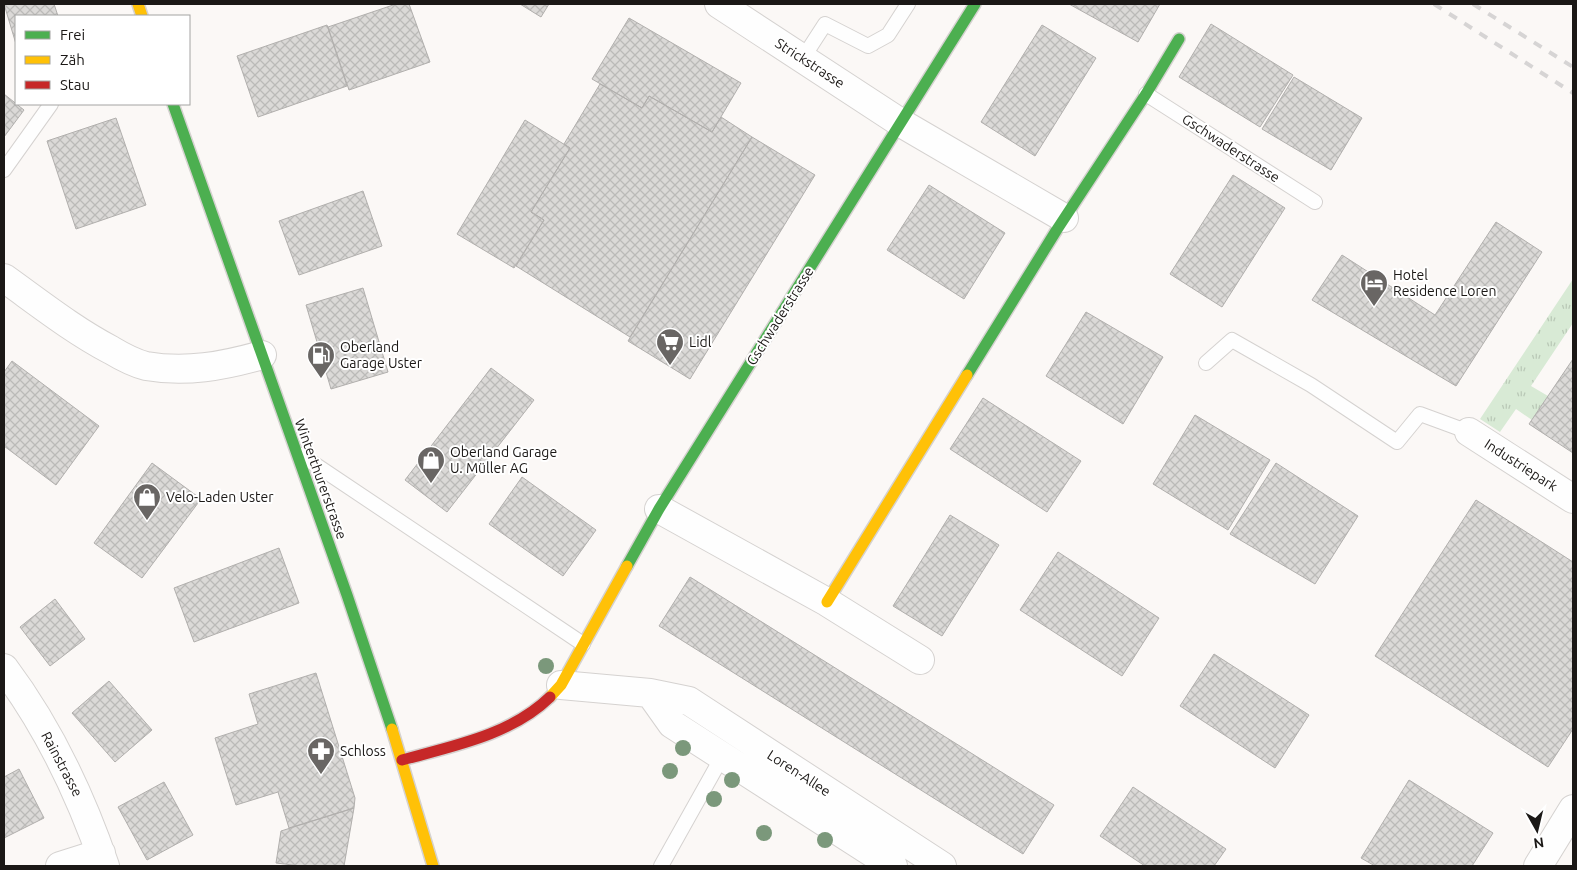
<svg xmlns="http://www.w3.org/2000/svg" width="1577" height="870" viewBox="0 0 1577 870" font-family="Ubuntu,sans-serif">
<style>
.grass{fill:url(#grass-tufts)}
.building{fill:url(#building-cross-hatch);stroke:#b1afad}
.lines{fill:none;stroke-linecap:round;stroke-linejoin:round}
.lane-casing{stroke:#d5d2d0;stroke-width:16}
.street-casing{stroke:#d5d2d0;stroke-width:30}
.fast-casing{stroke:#d5d2d0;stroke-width:14}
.slow-casing{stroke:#d5d2d0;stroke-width:14}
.jam-casing{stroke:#d5d2d0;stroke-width:14}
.lane{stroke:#fefefe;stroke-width:14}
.street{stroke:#fefefe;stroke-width:28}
.fast{stroke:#4caf50;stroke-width:11}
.slow{stroke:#ffc107;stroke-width:11}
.jam{stroke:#c62828;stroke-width:11}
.rail{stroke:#d6d4d4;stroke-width:4;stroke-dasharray:9 9;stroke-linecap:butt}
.tree{fill:#7b987b}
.labels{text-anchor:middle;stroke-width:4;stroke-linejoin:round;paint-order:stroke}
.street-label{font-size:14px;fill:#1b1816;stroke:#fff}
.poi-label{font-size:14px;fill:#1b1816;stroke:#fff;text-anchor:start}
</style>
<defs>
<pattern id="grass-tufts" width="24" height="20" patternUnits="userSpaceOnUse" patternTransform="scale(1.25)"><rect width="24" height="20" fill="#d8ead5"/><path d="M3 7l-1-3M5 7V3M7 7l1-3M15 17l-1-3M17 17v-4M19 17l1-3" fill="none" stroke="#b9c8b6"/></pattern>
<pattern id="building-cross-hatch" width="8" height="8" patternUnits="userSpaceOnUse" patternTransform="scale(1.25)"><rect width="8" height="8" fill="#dbd9d7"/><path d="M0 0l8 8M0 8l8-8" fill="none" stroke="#bbbab8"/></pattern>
</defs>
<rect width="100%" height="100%" fill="#fbf8f6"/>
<path class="grass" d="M1573,279V323L1531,386L1548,396L1532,420L1516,409L1500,432L1480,419Z"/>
<path class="building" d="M4,4H54L58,16H16V44Z
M396,4H409L430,62L349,90L328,27Z
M520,4H549L541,17Z
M1069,4H1160L1138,42Z
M629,18L741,83L712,132L649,96L642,108L592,79Z
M1211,24L1293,75L1260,127L1179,77Z
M327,25L347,86L258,117L237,56Z
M1042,25L1096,58L1035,156L981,122Z
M1294,77L1362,118L1331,170L1262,129Z
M600,84L642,108L649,96L712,132L721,117L752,137L630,337L516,266L544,220L531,212L570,148L564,144Z
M4,94L24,110L4,137Z
M116,118L146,205L76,229L47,141Z
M525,120L570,148L531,212L544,220L514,268L457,234Z
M752,137L815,175L690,379L628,341Z
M1233,175L1285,208L1222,307L1170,274Z
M929,185L1005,233L964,299L887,250Z
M363,191L382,246L299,275L279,221Z
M1496,222L1542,252L1456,386L1312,300L1342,255L1435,315Z
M363,288L388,372L331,389L306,305Z
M1086,312L1163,357L1123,424L1046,376Z
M1573,359V453L1529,424Z
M12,361L99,426L56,485L4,446V372Z
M491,368L534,400L447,512L405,480Z
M983,398L1081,461L1047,512L950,449Z
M1195,415L1270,460L1228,530L1153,484Z
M152,463L201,499L142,578L94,543Z
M1276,463L1358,516L1315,584L1230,534Z
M522,477L596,530L563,576L489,524Z
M1476,500L1573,562V729L1548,767L1375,656Z
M950,515L999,545L942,636L893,606Z
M279,548L299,603L194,642L174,588Z
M1058,552L1159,618L1122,676L1020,610Z
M690,577L1054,805L1023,854L659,626Z
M55,599L85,639L50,666L20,627Z
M1214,654L1309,715L1275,768L1180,706Z
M316,673L355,798L354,808L289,828L278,792L236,805L215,738L258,724L249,694Z
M109,681L152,730L115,762L72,713Z
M19,769L44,818L4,838V777Z
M1409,780L1493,833L1472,866H1375L1361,858Z
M164,782L193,835L147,860L118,807Z
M1133,787L1226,849L1214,866H1145L1100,836Z
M354,808L344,866H301L276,863L281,831Z"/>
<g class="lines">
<g class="lane-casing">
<path id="lane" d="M803,58L825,24L868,46L888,35L908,4
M1146,94L1315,202
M4,170L51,104
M1206,363L1232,340L1311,385L1397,442L1420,414L1469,432
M301,455L583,644
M661,866L722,757"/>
</g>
<g class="street-casing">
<path id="street" d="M719,4L901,123L1064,218
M4,278C39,303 73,330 111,350C121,356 134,363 146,366C186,373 223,366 262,355
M1469,432L1573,499
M659,509L827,602L920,660
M4,668C49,728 81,796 105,866
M561,685L650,693L689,701L942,866
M650,693L672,724L893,866
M60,866L101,853
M1538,866L1573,809"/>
</g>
<g class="fast-casing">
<path id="fast" d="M173,104L347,595L392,729
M967,375L1056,231L1146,94L1179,39
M627,566L659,509L975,4"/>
</g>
<g class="slow-casing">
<path id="slow" d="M138,4L142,16
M827,602L967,375
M550,697L561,685L627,566
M392,729L433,866"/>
</g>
<g class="jam-casing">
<path id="jam" d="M402,760C453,746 511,735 550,697"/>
</g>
<use href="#lane" class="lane"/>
<use href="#street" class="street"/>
<use href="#fast" class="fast"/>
<use href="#slow" class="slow"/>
<use href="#jam" class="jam"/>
<path class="rail" d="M1434,4L1573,93
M1473,4L1573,67"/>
</g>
<g class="tree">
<circle cx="546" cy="666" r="8"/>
<circle cx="683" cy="748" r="8"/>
<circle cx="670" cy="771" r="8"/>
<circle cx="732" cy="780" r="8"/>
<circle cx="714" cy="799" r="8"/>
<circle cx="764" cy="833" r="8"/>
<circle cx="825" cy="840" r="8"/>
</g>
<defs>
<g id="hotel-pin" transform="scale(1.4375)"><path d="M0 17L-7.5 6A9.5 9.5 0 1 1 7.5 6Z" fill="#696664" stroke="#fff"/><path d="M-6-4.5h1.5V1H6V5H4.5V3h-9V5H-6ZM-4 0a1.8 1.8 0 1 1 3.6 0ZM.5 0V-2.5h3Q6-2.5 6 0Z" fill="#fff"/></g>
<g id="supermarket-pin" transform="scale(1.4375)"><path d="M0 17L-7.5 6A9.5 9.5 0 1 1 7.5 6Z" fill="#696664" stroke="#fff"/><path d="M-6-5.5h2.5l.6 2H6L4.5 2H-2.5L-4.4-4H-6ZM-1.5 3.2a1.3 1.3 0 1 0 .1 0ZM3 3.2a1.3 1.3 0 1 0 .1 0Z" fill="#fff"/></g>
<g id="fuel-pin" transform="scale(1.4375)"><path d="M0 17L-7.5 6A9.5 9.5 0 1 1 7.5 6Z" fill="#696664" stroke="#fff"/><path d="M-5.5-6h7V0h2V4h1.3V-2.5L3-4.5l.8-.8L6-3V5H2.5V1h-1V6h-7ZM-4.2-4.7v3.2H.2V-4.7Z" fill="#fff"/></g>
<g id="shop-pin" transform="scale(1.4375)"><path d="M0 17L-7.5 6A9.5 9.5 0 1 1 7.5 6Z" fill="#696664" stroke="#fff"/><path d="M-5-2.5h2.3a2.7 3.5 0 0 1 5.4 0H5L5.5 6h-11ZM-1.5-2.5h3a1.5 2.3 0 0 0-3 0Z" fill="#fff"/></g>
<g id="pharmacy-pin" transform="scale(1.4375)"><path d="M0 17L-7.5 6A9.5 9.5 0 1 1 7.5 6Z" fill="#696664" stroke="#fff"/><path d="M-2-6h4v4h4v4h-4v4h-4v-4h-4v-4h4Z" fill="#fff"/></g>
</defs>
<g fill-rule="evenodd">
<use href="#hotel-pin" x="1374" y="283"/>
<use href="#supermarket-pin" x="670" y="342"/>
<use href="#fuel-pin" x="321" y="355"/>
<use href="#shop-pin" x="431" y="460"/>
<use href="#shop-pin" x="147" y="497"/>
<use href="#pharmacy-pin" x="321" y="751"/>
</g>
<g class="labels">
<g class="street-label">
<text transform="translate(810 63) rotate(33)" y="5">Strickstrasse</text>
<text transform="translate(1231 148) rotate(33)" y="5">Gschwaderstrasse</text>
<text transform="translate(780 316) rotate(-58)" y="5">Gschwaderstrasse</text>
<text transform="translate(1521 465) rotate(33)" y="5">Industriepark</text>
<text transform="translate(321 479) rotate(70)" y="5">Winterthurerstrasse</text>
<text transform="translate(62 764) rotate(62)" y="5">Rainstrasse</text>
<text transform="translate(799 773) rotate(33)" y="5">Loren-Allee</text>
</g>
<g class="poi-label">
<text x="1393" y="280">Hotel<tspan x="1393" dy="16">Residence Loren</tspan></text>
<text x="689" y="347">Lidl</text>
<text x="340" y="352">Oberland<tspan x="340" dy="16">Garage Uster</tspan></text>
<text x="450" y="457">Oberland Garage<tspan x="450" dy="16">U. Müller AG</tspan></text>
<text x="166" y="502">Velo-Laden Uster</text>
<text x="340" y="756">Schloss</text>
</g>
</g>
<rect width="1577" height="870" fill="none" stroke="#1b1816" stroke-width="10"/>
<rect x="15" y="15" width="175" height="90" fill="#ffffff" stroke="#a4a3a2"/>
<rect x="25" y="31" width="25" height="8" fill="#4caf50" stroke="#a4a3a2"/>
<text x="60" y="40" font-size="15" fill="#1b1816">Frei</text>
<rect x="25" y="56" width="25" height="8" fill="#ffc107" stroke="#a4a3a2"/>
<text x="60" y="65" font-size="15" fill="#1b1816">Zäh</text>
<rect x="25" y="81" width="25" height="8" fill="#c62828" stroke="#a4a3a2"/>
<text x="60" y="90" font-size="15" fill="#1b1816">Stau</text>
<g transform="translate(1537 830) rotate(172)" stroke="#ffffff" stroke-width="4" paint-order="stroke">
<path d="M0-4L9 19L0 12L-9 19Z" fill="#1b1816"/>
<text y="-8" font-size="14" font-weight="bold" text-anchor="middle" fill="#1b1816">N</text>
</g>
</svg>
